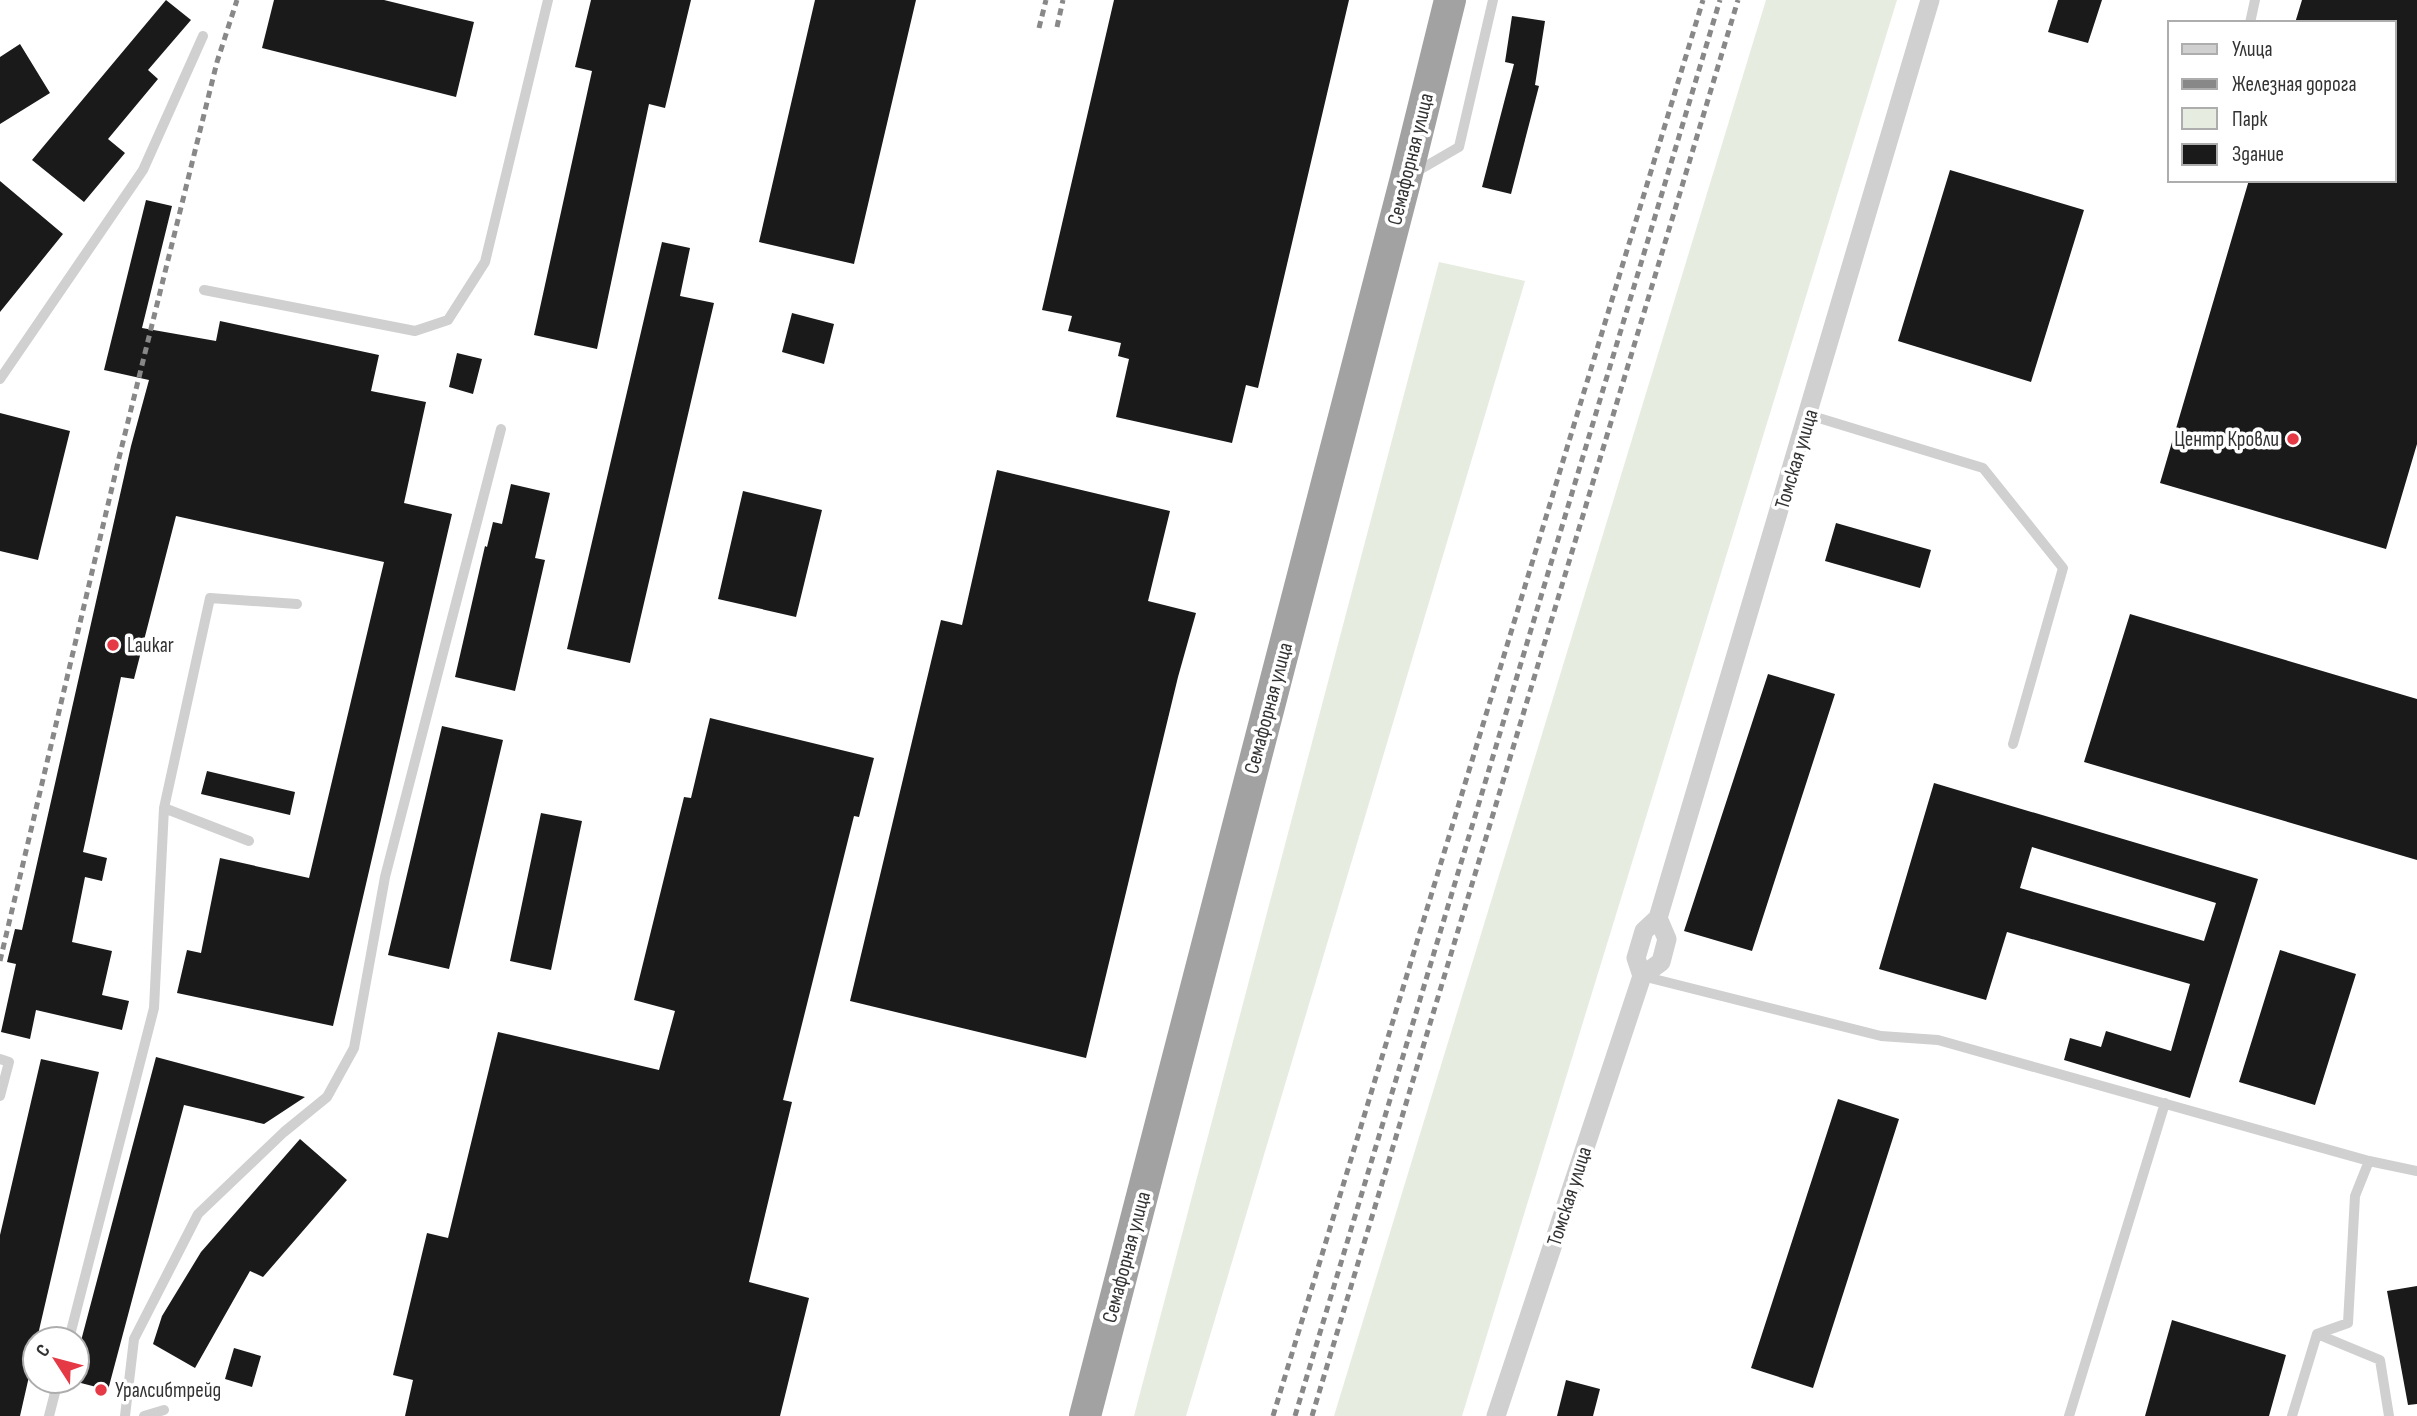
<svg xmlns="http://www.w3.org/2000/svg" width="2417" height="1416" viewBox="0 0 2417 1416" font-family="'Sofia Sans Condensed',sans-serif">
<style>
.green{fill:#e6ecdf}
.building{fill:#1a1a1a;fill-rule:evenodd}
.lines{fill:none;stroke-linecap:round;stroke-linejoin:round}
.service{stroke:#d0d0d0;stroke-width:10}
.minor{stroke:#d0d0d0;stroke-width:19}
.trunk{stroke:#a2a2a2;stroke-width:32}
.rail{stroke:#888;stroke-width:5;stroke-dasharray:7 5;stroke-linecap:butt}
.poi-dot{fill:#e63946;stroke:#fff;stroke-width:2.5}
.labels{text-anchor:middle;stroke-width:7;stroke-linejoin:round;paint-order:stroke}
.street-label{font-size:21px;fill:#333;stroke:#fff}
.poi-label{font-size:21px;fill:#333;stroke:#fff;text-anchor:start}
</style>
<rect width="100%" height="100%" fill="#fff"/>
<path class="green" d="M1766,0H1897L1462,1416H1334Z
M1439,262L1525,281L1186,1416H1134Z"/>
<path class="building" d="M166,0L191,20L148,70L158,79L108,139L125,153L84,202L32,160Z
M274,0H384L474,22L456,97L262,48Z
M591,0H691L665,108L649,104L597,349L534,335L592,71L575,67Z
M815,0H916L854,264L759,242Z
M1114,0H1349L1258,388L1246,385L1232,443L1116,417L1129,359L1118,356L1121,343L1068,331L1072,316L1042,310Z
M2058,0H2102L2088,43L2048,32Z
M2302,0H2417V444L2386,549L2160,483L2249,180H2394V23H2295Z
M1512,16L1545,21L1535,85L1539,86L1511,194L1482,187L1514,64L1505,62Z
M20,44L50,93L0,124V57Z
M1950,170L2084,210L2031,382L1898,341Z
M0,181L63,234L0,312Z
M146,200L172,206L142,328L216,341L220,321L379,355L371,391L426,402L404,503L452,514L333,1026L177,993L187,950L201,953L220,858L309,878L384,562L176,516L134,679L121,677L83,852L107,858L102,881L85,877L72,942L112,951L102,995L129,1001L122,1030L36,1010L30,1039L1,1032L16,964L7,962L15,929L22,930L131,446L149,380L104,370Z
M662,242L690,248L680,296L714,303L630,663L567,649Z
M792,313L834,324L824,364L782,352Z
M457,353L482,359L473,394L449,387Z
M0,413L70,431L38,560L0,551Z
M997,470L1170,511L1148,601L1196,613L1178,677L1086,1058L850,1001L941,620L962,625Z
M511,484L550,493L535,558L545,560L515,691L455,677L485,546L487,547L493,522L502,524Z
M743,491L822,510L796,617L718,599Z
M1836,523L1931,550L1920,588L1825,561Z
M2130,614L2417,699V860L2084,762Z
M1768,674L1835,694L1752,951L1684,931Z
M710,718L874,758L859,817L854,816L783,1100L792,1102L749,1282L809,1298L780,1416H405L413,1380L393,1375L427,1233L448,1238L498,1032L659,1070L675,1011L634,1000L684,797L691,798Z
M442,726L503,740L449,969L388,955Z
M207,771L295,792L290,815L201,794Z
M1934,783L2258,879L2190,1098L2064,1060L2070,1038L2101,1047L2106,1031L2171,1051L2190,984L2007,932L1986,1000L1879,969ZM2032,847L2216,903L2204,941L2020,888Z
M541,813L582,821L551,970L510,961Z
M2280,950L2356,974L2315,1105L2239,1082Z
M156,1057L305,1097L264,1124L184,1105L108,1390L77,1382V1356Z
M41,1059L99,1072L37,1339H35V1350L20,1416H0V1235Z
M1838,1099L1899,1119L1813,1388L1751,1368Z
M300,1139L347,1180L263,1277L250,1271L195,1368L153,1344L162,1316L201,1252Z
M2417,1286V1404L2408,1405L2387,1291Z
M2172,1320L2286,1355L2269,1416H2145Z
M234,1348L261,1356L252,1387L225,1379Z
M1566,1380L1600,1389L1593,1416H1557Z"/>
<g class="lines">
<path class="service" d="M2250,23L2255,0
M1414,173L1459,147L1493,0
M204,290L415,331L448,320L485,262L548,0
M0,379L143,170L203,36
M1809,415L1983,468L2063,568L2013,744
M164,808L249,841
M1642,976L1881,1036L1938,1040L2369,1161L2355,1196L2348,1323L2317,1334L2380,1360L2389,1416
M0,1059L9,1062L0,1096
M2369,1161L2417,1171
M69,1339L154,1008L164,808L210,598L297,604
M49,1416L58,1381
M125,1416L134,1339L198,1214L284,1132L327,1097L354,1048L385,877L501,429
M144,1416L164,1410
M2069,1416L2165,1103
M2292,1416L2317,1334"/>
<path class="minor" d="M1642,976L1636,958L1644,931L1658,918L1930,0
M1496,1416L1642,976L1661,962L1667,939L1658,918"/>
<path class="trunk" d="M1085,1416L1406,178L1450,0"/>
<path class="rail" d="M1057,27L1063,0
M1039,28L1046,0
M0,961L119,458L217,62L237,0
M1273,1416L1703,0
M1295,1416L1720,0
M1312,1416L1738,0"/>
</g>
<g class="poi-dot">
<circle cx="2293" cy="439" r="7"/>
<circle cx="113" cy="645" r="7"/>
<circle cx="101" cy="1390" r="7"/>
</g>
<g class="labels">
<g class="street-label">
<text transform="translate(1410 159) rotate(-76)" y="7">Семафорная улица</text>
<text transform="translate(1796 459) rotate(-73)" y="7">Томская улица</text>
<text transform="translate(1268 708) rotate(-75)" y="7">Семафорная улица</text>
<text transform="translate(1569 1196) rotate(-72)" y="7">Томская улица</text>
<text transform="translate(1126 1257) rotate(-75)" y="7">Семафорная улица</text>
</g>
<g class="poi-label">
<text x="2279" y="446" text-anchor="end">Центр Кровли</text>
<text x="127" y="652">Laukar</text>
<text x="115" y="1397">Уралcибтрейд</text>
</g>
</g>
<rect x="2168" y="21" width="228" height="161" fill="#ffffff" stroke="#adadad" stroke-width="2"/>
<rect x="2182" y="44" width="35" height="10" fill="#d0d0d0" stroke="#adadad" stroke-width="2"/>
<text x="2232" y="56" font-size="21" fill="#333333">Улица</text>
<rect x="2182" y="79" width="35" height="10" fill="#888888" stroke="#adadad" stroke-width="2"/>
<text x="2232" y="91" font-size="21" fill="#333333">Железная дорога</text>
<rect x="2182" y="108" width="35" height="21" fill="#e6ecdf" stroke="#adadad" stroke-width="2"/>
<text x="2232" y="126" font-size="21" fill="#333333">Парк</text>
<rect x="2182" y="144" width="35" height="21" fill="#1a1a1a" stroke="#adadad" stroke-width="2"/>
<text x="2232" y="161" font-size="21" fill="#333333">Здание</text>
<g transform="translate(56 1360) rotate(306)"><circle r="33" fill="#ffffff" stroke="#adadad" stroke-width="2"/>
<path d="M0-5L12 26L0 18L-12 26Z" fill="#e63946"/>
<text y="-10" font-size="19" font-weight="bold" text-anchor="middle" fill="#333333">С</text>
</g>
</svg>
